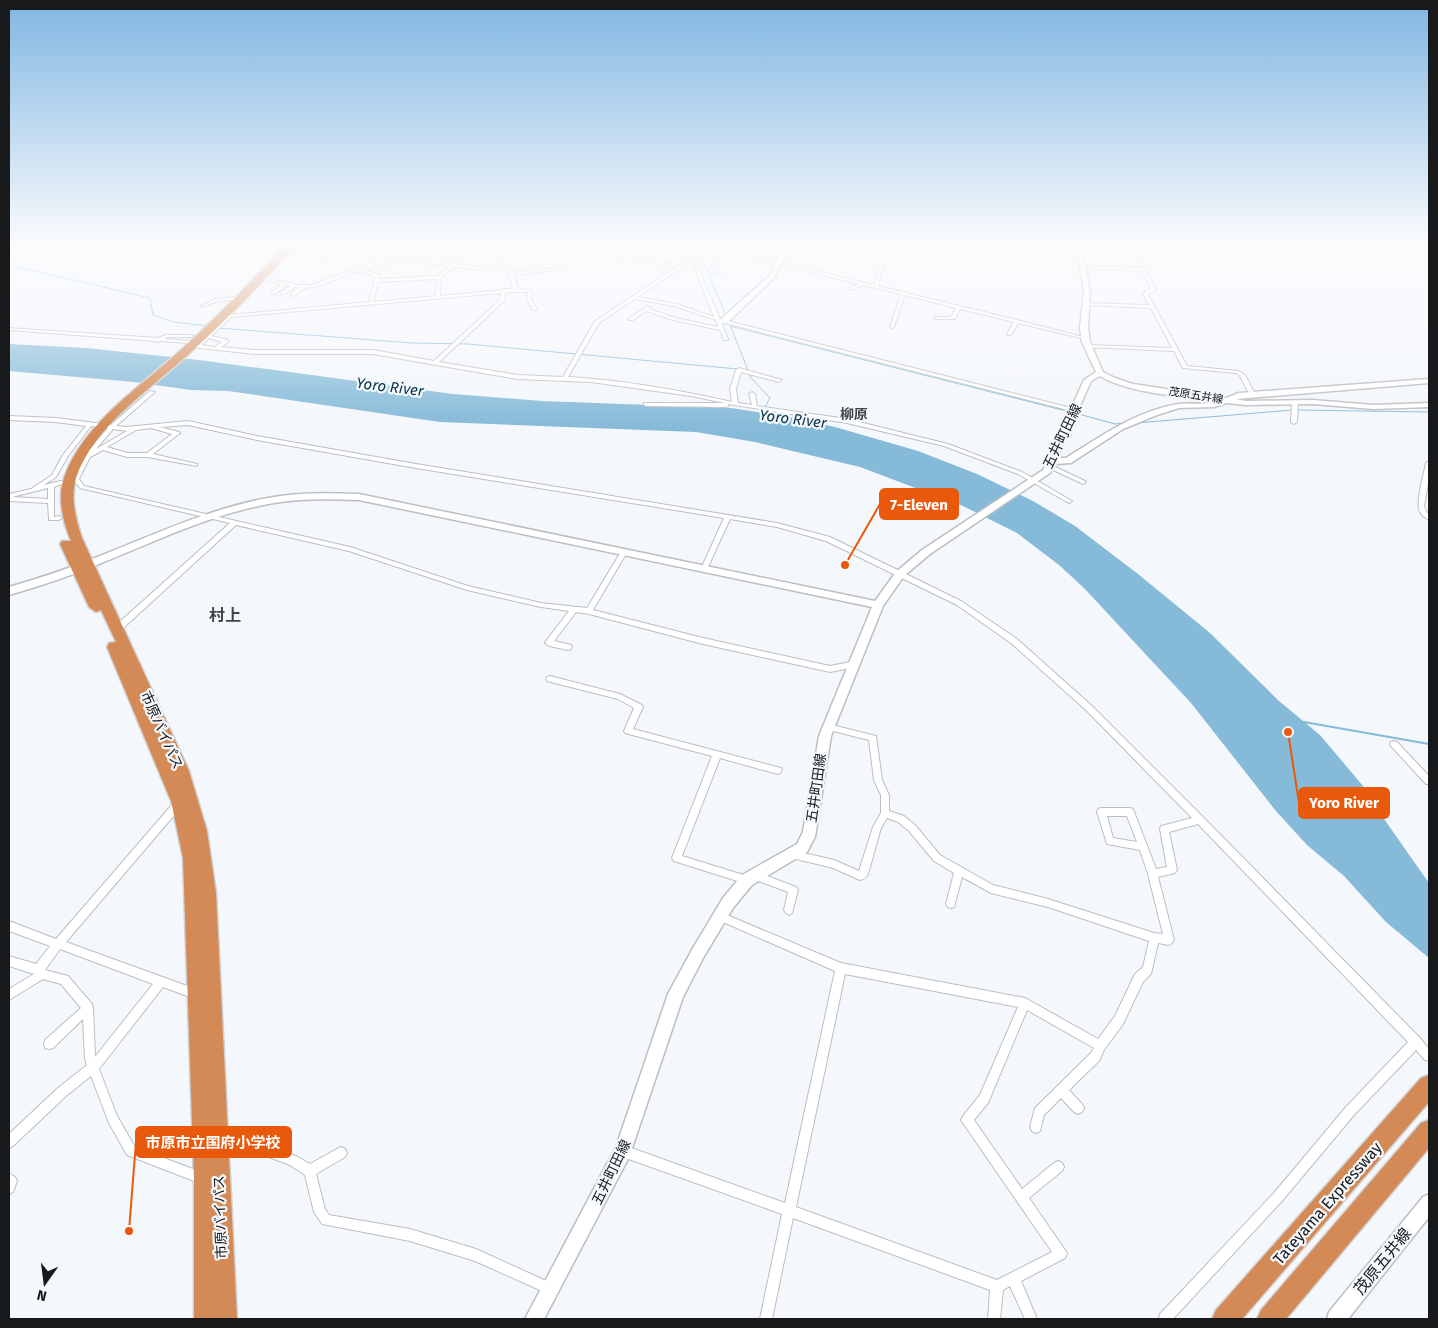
<svg xmlns="http://www.w3.org/2000/svg" width="1438" height="1328" viewBox="0 0 1438 1328" font-family="'Fira Sans','Noto Sans JP',sans-serif">
<style>
.water{fill:#85bad8}
.lines{fill:none;stroke-linecap:round;stroke-linejoin:round}
.stream-far1{stroke:#85bad8;stroke-width:1}
.stream{stroke:#85bad8;stroke-width:2}
.street-casing{stroke:#bbbec2;stroke-width:2}
.secondary-casing{stroke:#bbbec2;stroke-width:3}
.highway-casing{stroke:#d1d1d1;stroke-width:3}
.street{fill:#fff;fill-rule:evenodd}
.secondary{fill:#fff;fill-rule:evenodd}
.highway{fill:#d38a56;fill-rule:evenodd}
.labels{text-anchor:middle;stroke-width:4.5;stroke-linejoin:round;paint-order:stroke}
.far-street-label{font-size:11px;fill:#18191b;stroke:#f4f7fb}
.far-quarter-label{font-size:14px;font-weight:bold;fill:#424447;stroke:#f4f7fb}
.street-label{font-size:14px;fill:#18191b;stroke:#f4f7fb}
.water-label{font-size:15px;font-style:italic;fill:#08374c;stroke:#f4f7fb}
.quarter-label{font-size:16px;font-weight:bold;fill:#424447;stroke:#f4f7fb}
.near-street-label{font-size:16px;fill:#18191b;stroke:#f4f7fb}
.leader{fill:none;stroke:#e8590c;stroke-width:2}
.callout-dot{fill:#e8590c;stroke:#f4f7fb;stroke-width:2}
.callout{fill:#e8590c;stroke:#e8590c;stroke-width:2}
.callout-label{font-size:15px;text-anchor:middle;font-weight:bold;fill:#fff}
</style>
<rect width="100%" height="100%" fill="#f4f7fb"/>
<path class="water" d="M9,344L86,348L199,360L453,394L542,401L731,408L785,416L835,427L918,451L977,474L1033,501L1075,526L1138,574L1210,633L1279,701L1320,735L1385,812L1384,819L1429,883V958L1386,922L1344,876L1307,845L1276,811L1191,703L1084,588L1059,565L1017,533L963,506L860,467L755,442L696,432L440,422L228,391L191,390L134,382L9,371Z"/>
<g class="lines">
<path class="stream-far1" d="M695,243L726,315
M9,265L150,298L153,315L173,322L208,326
M729,322L751,378L770,398L760,415
M730,326L1070,412
M218,328L412,343L468,344L738,369
M1297,410L1429,412
M1075,413L1115,424L1126,423
M1136,423L1293,410"/>
<path class="stream" d="M1304,722L1429,744"/>
<g class="street-casing">
<path id="street" d="M394,243H399L384,256L452,264L474,243H478L475,246L499,243H511L503,245L513,273L561,267L577,243H581L564,269L513,275L518,289L530,290L532,291L531,300L537,309V310H533L527,300L528,292H506L504,301L439,362L517,375L563,377L595,321L676,267L644,262L625,257L619,259L617,258V257L625,255L630,256L652,243H657L634,257L644,260L679,265L692,256L691,252L694,251L697,256L704,282L720,319L1079,410L1076,412L721,322L728,339V340H724L720,330L673,320L646,311L633,320H629V318L648,306L650,307L649,309L676,318L718,327L716,320L674,306L635,299L599,323L568,377C622,380 679,390 732,402L730,389L736,370L739,368L782,380L779,382L741,372L736,389L738,403L752,405L749,394L752,392L755,394L757,406L847,419L948,444L1022,472L1072,501L1069,503L1067,502L1018,474L944,446L847,423L728,404V406L726,407L646,406L644,405V403H725L691,396L591,382L517,379L373,354H255L191,347L189,346L191,345H195L227,316L225,315L227,314L230,315L369,302L375,277L366,273L358,272L351,273L322,285L305,288L294,296L290,295L299,287H295L285,294H281V292L290,286L286,285L276,294H272V292L282,284L258,279V277L298,285H311L326,280L348,271L362,270L377,257L357,250L347,249L326,259L286,251H285V249L325,257L346,247L358,248L380,255ZM499,245L505,264L477,267L456,264L472,249ZM381,258H382L449,266L439,276L378,279L379,275L366,270L370,267L388,270V268L373,265ZM693,259L700,282L714,317L677,304L638,297ZM506,266L513,289H504L502,290L440,296L441,278L454,267L477,269ZM437,279L436,296L373,302L378,282ZM501,293L500,300L434,361L373,350H255L221,347L228,342V340L211,336L231,317ZM209,338L222,342L215,347L201,345Z
M602,243H606L603,250L607,254L606,255H604L599,250Z
M615,243H620L623,245L621,246Z
M638,243H642L639,245L637,244Z
M661,243H665L663,248L660,247Z
M672,243H681L745,254L874,285L885,243H889L878,286L1017,320L1087,338L1085,339L1018,323L1011,335H1009L1007,334L1014,322L960,309L955,319H936L934,318V317H951L956,308L905,295L894,327L892,328L890,327L901,294L864,285L851,290L849,289V288L859,284L745,256L727,253L713,270L720,272V273L718,274L708,270L723,253Z
M1128,243H1132L1145,269L1147,270L1146,271L1156,290L1148,294L1187,366L1239,371L1245,375L1255,394L1254,395H1250L1240,376L1236,373L1183,368L1174,351L1086,347V345H1088L1172,348L1151,308L1086,305L1084,304L1086,303L1149,305L1143,293L1151,289L1142,271L1083,268L1081,267L1083,266L1141,268Z
M235,297L237,298V299L218,301L203,307L201,306L215,299Z
M9,328L158,338L166,335H191L193,336L191,337H167L165,339L191,341V342L189,343L160,341L157,342L155,341L9,330Z
M150,391L155,392L116,426L126,427L188,421L257,436L416,464L777,523L830,537L961,601L1017,639L1092,706L1203,817L1420,1038L1429,1049V1061L1425,1060L1416,1050L1354,1115L1282,1201L1173,1319H1159L1160,1314L1274,1193L1346,1107L1408,1042L1198,824L1169,832L1177,870L1175,873L1158,877L1174,940L1172,943L1169,945L1158,943L1151,974L1143,982L1123,1024L1104,1050L1099,1061L1069,1090L1082,1104L1084,1108L1082,1112L1078,1114L1074,1112L1061,1098L1044,1115L1040,1131L1036,1133L1032,1131L1030,1127L1035,1108L1091,1053L1094,1048L1027,1010L988,1103L974,1120L1022,1189L1054,1163L1058,1161L1062,1163L1064,1167L1062,1171L1029,1198L1065,1250L1067,1254L1065,1258L1021,1281L1037,1319H1025L1010,1286L1003,1290L1000,1319H988L990,1290L793,1218L772,1319H760L782,1214L623,1157L619,1155L617,1151L619,1147L623,1145L785,1203L835,971L716,919L714,916L716,913L719,911L722,913L841,963L1025,998L1098,1039L1115,1016L1135,974L1143,967L1149,941L1048,907L991,893L962,877L954,907L951,908L948,907L946,904L954,873L934,861L909,831L898,822L887,818L881,828L868,874C866,878 864,879 860,880L833,868L788,857L786,854L788,851L791,850L834,860L859,871L873,827L881,813V795L874,780L869,740L825,729L824,727L825,725L828,724L876,736L882,780L889,795V811L904,816L915,825L940,855L993,885L1048,899L1154,933L1163,934L1148,874L1140,850L1107,844L1097,812L1098,809L1101,808H1130L1133,809L1156,869L1167,867L1160,829L1161,826L1192,818L1086,710L1011,643L957,605L826,541L777,527L730,519L707,569L704,571L701,569L724,518L416,468L257,440L188,425L159,427L179,432L180,433L153,454L197,464V466L148,457H127L103,450L90,457L79,479L84,486L350,547L468,586L541,603L587,608L622,550H624L627,552L593,610L703,638L830,666L855,661L859,664L855,667L830,672L703,644L589,614L576,612L554,641L571,645L572,647L571,649L568,650L549,646L545,643L546,641L569,611L541,607L467,590L349,551L236,525L120,631H114L113,629L114,627L230,523L80,488L73,479L88,452L108,428L91,426L68,456L56,477L44,485L61,481L64,483L54,487V517L59,516L62,518L59,520H49L48,503L9,501V494L31,489L52,475L63,455L86,426L56,422L9,420V416L56,418L111,425ZM151,428L172,434L147,453H127L107,447L136,430ZM113,429L127,431L96,449ZM48,488V499L12,497ZM1107,816H1127L1137,842L1113,838ZM845,974L1018,1007L980,1095L963,1116L961,1120L1052,1252L997,1280L796,1207Z
M1295,401L1298,403L1297,422L1294,424L1291,422L1292,403Z
M1429,461V478L1424,506L1426,511L1429,515V520C1426,518 1422,516 1420,512C1415,503 1424,474 1426,463Z
M1051,465L1085,481L1086,482L1083,484L1081,483L1049,468V466Z
M550,676L620,694L642,705L643,707L633,729L781,768L782,770L781,772L778,774L720,758L682,856L750,877L752,880L750,883L747,884L677,862L674,861L672,858L712,756L625,733L624,731L634,708L618,699L547,681L546,679L547,677Z
M1394,741L1397,742L1429,776V784H1426L1391,746L1390,744L1391,742Z
M179,799L182,800L183,803L182,806L66,942L190,987L197,985L201,986L202,990L201,994L190,997L163,987L99,1069L117,1116L135,1147L206,1174L208,1178L206,1182L202,1184L127,1155L109,1123L91,1076L66,1096L13,1146L9,1148V1134L58,1088L87,1065L85,1058L83,1019L53,1048L49,1049L45,1048L44,1044L45,1040L81,1008L61,984L43,979L9,1000V989L34,974L9,966V956L36,964L50,946L9,931V921L56,939L176,800ZM60,949L153,984L95,1057L93,1008L92,1004L68,976L45,970Z
M754,871L796,887L798,890L792,913L789,915L786,913L784,910L788,892L751,878L749,875L751,872Z
M273,1147L298,1157L310,1164L337,1149L341,1147L345,1149L347,1153L345,1157L316,1174L325,1209L329,1215L410,1229L476,1249L555,1285L557,1289L555,1293L551,1295L475,1261L410,1241L322,1224L314,1212L305,1175L290,1165L269,1157L267,1153L269,1149Z
M9,1173L15,1177L17,1181L13,1192L9,1194Z"/>
</g>
<g class="secondary-casing">
<path id="secondary" d="M1075,243H1081L1090,291L1088,328L1090,342L1103,372L1115,378L1133,384L1226,398L1239,393L1429,379V383L1236,399L1246,401L1313,400L1373,405L1429,403V407L1373,409L1313,404L1246,405L1227,403L1214,407L1179,408L1157,415L1123,429L1071,463L1055,464L1050,473L930,554L904,576L883,606L831,736L815,837L807,852L752,885L733,908L703,958L683,997L629,1157L544,1319H525L616,1147L668,994L693,948L723,898L742,875L797,844L803,832L819,736L872,607L359,500C328,499 298,498 268,504C209,515 154,542 99,564C70,576 40,586 9,595V587C37,579 64,570 92,559C149,537 207,509 268,498C298,492 328,493 359,494L875,601L896,572L922,550L1043,470L1084,380L1096,372L1082,342L1080,328L1084,291ZM1100,376C1130,394 1182,396 1217,401C1205,406 1190,402 1178,404C1136,411 1101,436 1066,458H1057L1091,381Z
M783,247L788,248L775,277L727,323H721V319L770,275Z
M1429,1194V1217L1348,1319H1327L1329,1312L1423,1197Z"/>
</g>
<g class="highway-casing">
<path id="highway" d="M287,243H296C265,282 227,319 190,353C151,389 94,425 76,478C70,499 76,519 82,538L189,771L207,831L216,893L237,1319H194V1180L183,858L171,801L107,647L109,643L116,642L101,610L96,612L89,607L60,544L62,541H71C63,522 57,498 64,478C84,421 144,385 186,345C221,313 255,278 287,243Z
M1429,1075V1102L1242,1319H1212L1216,1310L1421,1078Z
M1429,1120V1148L1286,1319H1257L1261,1310L1421,1123Z"/>
</g>
<use href="#street" class="street"/>
<use href="#secondary" class="secondary"/>
<use href="#highway" class="highway"/>
</g>
<linearGradient id="sky" x2="0" y2="1"><stop stop-color="#80b6e2"/><stop offset="0.57" stop-color="#fafbfd"/><stop offset="1" stop-color="#fafbfd" stop-opacity="0"/></linearGradient>
<rect width="1438" height="429" fill="url(#sky)"/>
<g class="labels">
<g class="far-street-label">
<text transform="translate(1196 395) rotate(9)" y="4">茂原五井線</text>
</g>
<g class="far-quarter-label">
<text x="854" y="419">柳原</text>
</g>
<g class="street-label">
<text transform="translate(1062 436) rotate(-64)" y="5">五井町田線</text>
<text transform="translate(162 730) rotate(66)" y="5">市原バイパス</text>
<text transform="translate(816 788) rotate(-82)" y="5">五井町田線</text>
<text transform="translate(611 1172) rotate(-64)" y="5">五井町田線</text>
<text transform="translate(220 1217) rotate(-92)" y="5">市原バイパス</text>
</g>
<g class="water-label">
<text transform="translate(390 387) rotate(7)" y="5">Yoro River</text>
<text transform="translate(793 419) rotate(7)" y="5">Yoro River</text>
</g>
<g class="quarter-label">
<text x="225" y="621">村上</text>
</g>
<g class="near-street-label">
<text transform="translate(1327 1203) rotate(-49)" y="6">Tateyama Expressway</text>
<text transform="translate(1382 1261) rotate(-51)" y="6">茂原五井線</text>
</g>
</g>
<path class="leader" d="M845 565L880 504M1288 732L1299 803M129 1231L136 1142"/>
<g class="callout-dot">
<circle cx="845" cy="565" r="5"/>
<circle cx="1288" cy="732" r="5"/>
<circle cx="129" cy="1231" r="5"/>
</g>
<g class="callout">
<rect x="880" y="489" width="78" height="30" rx="5"/>
<rect x="1299" y="788" width="90" height="30" rx="5"/>
<rect x="136" y="1127" width="155" height="30" rx="5"/>
</g>
<g class="callout-label">
<text x="919" y="510">7-Eleven</text>
<text x="1344" y="808">Yoro River</text>
<text x="213" y="1148">市原市立国府小学校</text>
</g>
<rect width="1438" height="1328" fill="none" stroke="#18191b" stroke-width="20"/>
<g transform="translate(45 1283) rotate(194)" stroke="#f4f7fb" stroke-width="4" paint-order="stroke">
<path d="M0-4L9 19L0 12L-9 19Z" fill="#18191b"/>
<text y="-8" font-size="14" font-weight="bold" text-anchor="middle" fill="#18191b">N</text>
</g>
</svg>
